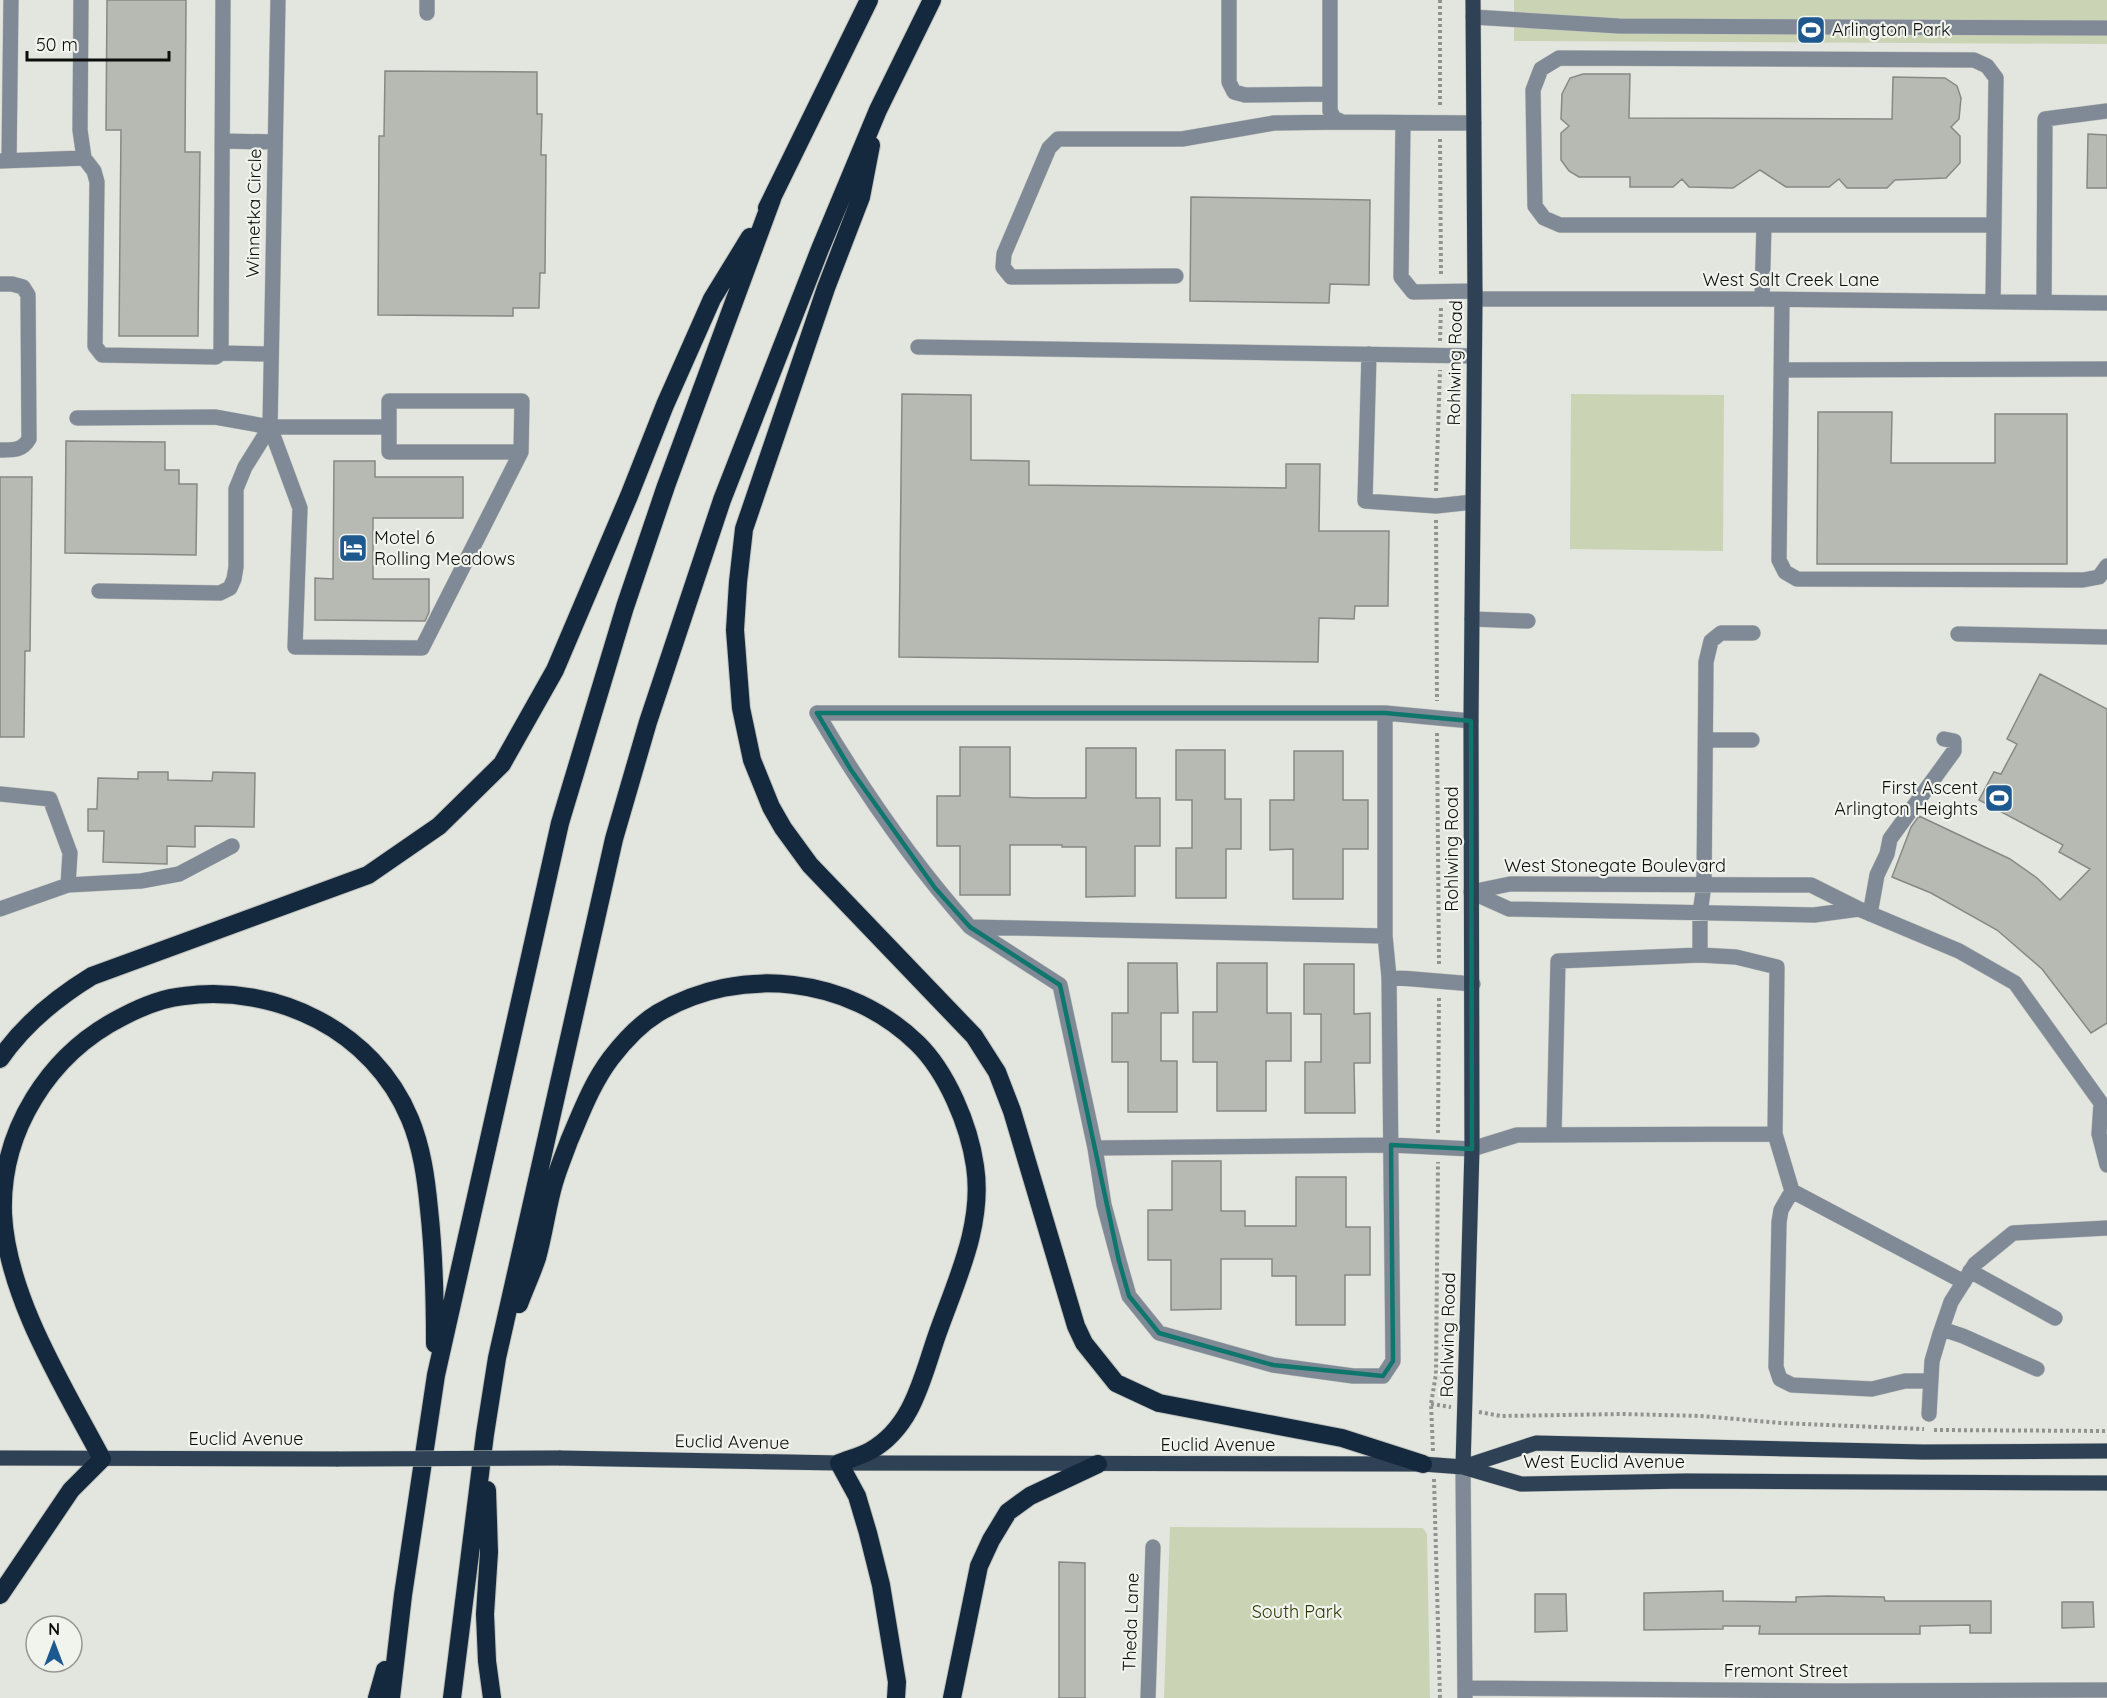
<svg xmlns="http://www.w3.org/2000/svg" width="2107" height="1698" viewBox="0 0 2107 1698" font-family="Quicksand,sans-serif">
<style>
.green{fill:#cad4b4}
.building{fill:#b7b9b3;stroke:#878984;stroke-width:1.5}
.lines{fill:none;stroke-linecap:round;stroke-linejoin:round}
.minor-casing{stroke:#c1c3bd;stroke-width:16}
.major-casing{stroke:#c1c3bd;stroke-width:16}
.highway-casing{stroke:#c1c3bd;stroke-width:20}
.path{stroke:#92938f;stroke-width:4;stroke-dasharray:3 3;stroke-linecap:butt}
.minor{stroke:#7f8a96;stroke-width:15}
.major{stroke:#2f4255;stroke-width:15}
.highway{stroke:#14293e;stroke-width:18}
.major-bridge-casing{stroke:#c1c3bd;stroke-width:16;stroke-linecap:butt}
.major-bridge{stroke:#2f4255;stroke-width:15}
.marked{fill:none;stroke:#0f766e;stroke-width:4.5;stroke-linejoin:round}
.labels{text-anchor:middle;stroke-width:4.5;stroke-linejoin:round;paint-order:stroke}
.poi-label{font-size:18px;fill:#0d0e0c;stroke:#f1f3ed;text-anchor:start}
.street-label{font-size:18px;fill:#0d0e0c;stroke:#f1f3ed}
.park-label{font-size:18px;fill:#2d3900;stroke:#f1f3ed}
</style>
<rect width="100%" height="100%" fill="#e3e5df"/>
<path class="green" d="M1514,0H2107V44L1514,41Z
M1571,394L1724,395L1723,551L1570,549Z
M1170,1527L1423,1528L1427,1534L1430,1698H1164Z"/>
<path class="building" d="M107,0H186L185,152H200L198,336H119L121,130H106Z
M385,71L537,72V114H542L541,155H546L545,273H540L539,308H513V316L378,315L379,136H384Z
M1583,74H1630L1629,118L1892,119L1893,77L1945,78L1957,86L1961,98L1959,119L1951,127L1960,136V163L1946,178L1895,180L1887,188H1847L1839,179L1829,187H1786L1760,170L1733,188L1689,187L1682,179L1673,187H1630V177H1579L1569,171L1561,160V133L1569,126L1561,119L1562,94L1570,78Z
M2088,134L2107,135V188H2087Z
M1191,197L1370,200L1369,285L1330,284L1329,303L1190,301Z
M902,394L971,395V460L1029,461V485L1286,488V464H1320L1319,531H1389L1388,606H1355L1354,619L1319,618L1318,662L899,657Z
M1818,412H1892L1891,463H1995V414H2067V564H1817Z
M66,441L165,442V470H179V484H197L196,555L65,553Z
M334,461H375V477H463V518H373V579H429V612L425,621L315,620V578L333,579Z
M0,477H32L30,651H25L24,737H0Z
M2040,674L2107,709V1023L2091,1033L2042,969L1997,930L1931,893L1892,877L1911,827L1919,816L2010,859L2037,878L2060,900L2090,869L2059,852L2063,845L1979,800L1994,772L2001,774L2017,744L2007,739Z
M960,747H1010V797L1034,798H1086V748H1136V798H1160V846H1135V896L1086,897V847H1062V845H1010V895H960V846H937V796H960Z
M1176,750H1225V799H1241V849H1226V898H1176V848H1192V800H1176Z
M1294,751H1343V800H1368V849H1343V899H1293V849L1270,850V800H1294Z
M138,772H168V780L212,781L213,772L255,773L254,827L195,826V847L167,846V864L103,862L104,831H88V809H97L98,778L138,779Z
M1128,963H1177L1178,1013H1161V1061H1177V1112H1128V1062H1112V1013H1128Z
M1217,963H1267V1013H1291V1061H1266V1111H1217V1062H1193V1012H1217Z
M1304,964H1354V1014L1370,1013V1063H1354L1355,1113H1305V1062H1321V1014H1304Z
M1172,1161H1221V1211H1245V1226H1296V1177H1346V1227H1370V1275H1345V1325H1296V1276H1272V1259H1221V1309L1171,1310V1260H1148V1210H1172Z
M1059,1562L1085,1563V1698H1059Z
M1723,1591V1601L1796,1602V1597L1827,1596L1884,1597L1885,1601H1991V1633H1970V1625L1920,1626V1634H1759L1760,1626H1723V1629L1644,1630V1593Z
M1535,1594H1566L1567,1631L1535,1632Z
M2062,1602H2093L2094,1627L2062,1628Z"/>
<g class="lines">
<g class="minor-casing">
<path id="minor" d="M81,0L80,130L84,158L94,171L97,182L95,346L102,355L216,357L221,353L223,0
M1229,0V82L1234,92L1245,95L1330,94
M1330,0V111L1334,118L1342,122L1474,123
M427,13V0
M1473,17L1619,26L2107,28
M1403,123L1401,277L1413,292L1475,291
M223,141L275,142
M0,161L84,158
M9,161L11,0
M1176,276L1011,277L1003,267L1004,254L1049,148L1058,139H1182L1274,123L1342,122
M0,284H12L23,287L28,295L29,439C22,451 13,450 0,450
M1475,299H1762L2107,303
M1762,299L1764,225
M1782,300L1779,560L1785,572L1797,579L2083,580L2099,577L2107,566
M1993,301L1996,78L1987,66L1974,60L1559,58L1541,69L1533,90L1535,206L1544,218L1560,225H1994
M2044,301L2045,119L2107,111
M918,347L1474,356
M221,353L271,354
M1369,354L1365,501L1436,506L1473,502
M1781,370L2107,369
M77,418L215,417L270,427H389V401H522L521,452L422,648L295,647L300,508L270,427L278,0
M389,427V452H521
M99,591L220,593L230,588L234,579L236,567V489L245,467L270,427
M1472,619L1528,621
M1753,633H1721L1711,641L1706,662L1704,885L1700,913V955L1736,957L1777,967L1775,1134
M1958,634L2107,637
M817,713C862,789 911,861 970,927L1385,936
M817,713H1385L1471,721
M1706,740H1752
M0,794L50,799L70,853L68,885L0,909
M1510,884L1811,885L1859,909L1814,915L1509,909L1471,892Z
M68,885L141,881L179,874L232,846
M1859,909L1959,951L2015,983L2101,1103L2107,1108
M1870,914L1877,875L1887,854L1890,839L1954,751V741L1944,739
M970,927L1060,985L1095,1148L1104,1205L1119,1261L1129,1296L1159,1333L1273,1365L1353,1376H1383L1393,1361L1389,977L1385,936V713
M1389,977L1473,984
M2101,1103L2099,1134L2107,1165
M1554,1135L1558,961L1700,955
M1095,1148L1391,1145L1472,1149L1517,1135L1775,1134L1792,1191L1964,1282
M1792,1191L1781,1210L1779,1222L1776,1367L1780,1379L1792,1385L1872,1389L1905,1381H1931
M1970,1271L2055,1318
M1942,1329L1963,1336L2037,1369
M1929,1414L1932,1361L1940,1334L1951,1302L1975,1264L2013,1233L2107,1228
M1463,1467L1465,1698
M1465,1688L1834,1691L2107,1690
M1148,1698L1153,1547"/>
</g>
<g class="major-casing">
<path id="major" d="M0,1458L338,1459
M559,1458L839,1463L1423,1464L1463,1467L1521,1484L1686,1481L2107,1483
M1463,1467L1472,1149L1471,721L1475,299L1473,0
M1463,1467L1536,1443L1923,1452L2107,1451"/>
</g>
<g class="highway-casing">
<path id="highway" d="M871,145L861,197L826,288L744,529L738,582L735,630L741,708L752,760L771,807L783,828L810,865L974,1036L997,1072L1012,1111L1076,1326L1084,1343L1116,1383L1159,1403L1342,1438L1423,1464
M767,208L869,0
M0,1059C24,1024 56,998 92,976L368,875L439,826L502,764L555,670L629,496L665,405L712,299L750,237
M519,1304C525,1288 532,1273 537,1258C544,1233 547,1207 554,1183C558,1169 564,1155 569,1141C581,1113 592,1083 611,1058C624,1041 640,1024 658,1013C741,964 849,977 917,1043C947,1072 969,1125 975,1166C984,1225 956,1281 937,1335C922,1378 913,1427 870,1451C861,1456 849,1459 839,1463L857,1496L868,1533L881,1585L897,1682L896,1698
M487,1490L489,1552L485,1614L487,1661L492,1698
M0,1595L71,1490L102,1459C64,1387 7,1297 3,1214C0,1131 49,1054 122,1017C141,1007 162,998 184,996C276,984 373,1030 410,1119C422,1148 426,1178 429,1209C434,1254 435,1299 435,1344
M377,1698L385,1670
M391,1698L403,1595L436,1375L560,823L625,607L666,486L772,199
M452,1698L485,1434L497,1358L614,839L648,722L722,500L820,249L878,110L932,0
M952,1698L979,1566L991,1540L1008,1512L1030,1496L1098,1464"/>
</g>
<path class="path" d="M1440,0V107
M1440,139L1441,275
M1440,341L1441,307
M1436,491L1440,370
M1436,520L1437,701
M1437,733L1439,965
M1438,1133L1439,997
M1431,1404L1451,1407
M1479,1412L1501,1416L1623,1414L1701,1416L1781,1423L1924,1429
M1934,1430L2107,1431
M1433,1451L1431,1404L1436,1374L1438,1162
M1434,1479L1440,1698"/>
<use href="#minor" class="minor"/>
<use href="#major" class="major"/>
<use href="#highway" class="highway"/>
<g class="major-bridge-casing">
<path id="major-bridge" d="M338,1459L559,1458"/>
</g>
<use href="#major-bridge" class="major-bridge"/>
</g>
<path class="marked" d="M817,713H1385L1471,721L1472,1149L1391,1145L1393,1361L1383,1376L1273,1365L1159,1333L1129,1296L1119,1261L1060,985L970,927L935,888L851,770Z"/>
<defs>
<g id="stadium-square" transform="scale(1.5)"><rect x="-9" y="-9" width="18" height="18" rx="4" fill="#1d588f" stroke="#f1f3ed"/><path d="M0-5a6.5 5 0 1 0 0 10a6.5 5 0 1 0 0-10ZM-3.5-1.8h7v3.6h-7Z" fill="#fff"/></g>
<g id="hotel-square" transform="scale(1.5)"><rect x="-9" y="-9" width="18" height="18" rx="4" fill="#1d588f" stroke="#f1f3ed"/><path d="M-6-4.5h1.5V1H6V5H4.5V3h-9V5H-6ZM-4 0a1.8 1.8 0 1 1 3.6 0ZM.5 0V-2.5h3Q6-2.5 6 0Z" fill="#fff"/></g>
</defs>
<g fill-rule="evenodd">
<use href="#stadium-square" x="1811" y="30"/>
<use href="#hotel-square" x="353" y="548"/>
<use href="#stadium-square" x="1999" y="798"/>
</g>
<g class="labels">
<g class="poi-label">
<text x="1832" y="36">Arlington Park</text>
<text x="374" y="544">Motel 6<tspan x="374" dy="21">Rolling Meadows</tspan></text>
<text x="1978" y="794" text-anchor="end">First Ascent<tspan x="1978" dy="21">Arlington Heights</tspan></text>
</g>
<g class="street-label">
<text transform="translate(254 213) rotate(-89)" y="6">Winnetka Circle</text>
<text x="1791" y="286">West Salt Creek Lane</text>
<text transform="translate(1455 363) rotate(-89)" y="6">Rohlwing Road</text>
<text transform="translate(1452 849) rotate(-90)" y="6">Rohlwing Road</text>
<text x="1615" y="872">West Stonegate Boulevard</text>
<text transform="translate(1448 1335) rotate(-89)" y="6">Rohlwing Road</text>
<text x="246" y="1445">Euclid Avenue</text>
<text transform="translate(732 1442) rotate(1)" y="6">Euclid Avenue</text>
<text x="1218" y="1451">Euclid Avenue</text>
<text x="1604" y="1468">West Euclid Avenue</text>
<text transform="translate(1131 1622) rotate(-88)" y="6">Theda Lane</text>
<text x="1786" y="1677">Fremont Street</text>
</g>
<g class="park-label">
<text x="1297" y="1618">South Park</text>
</g>
</g>
<g transform="translate(54 1644)"><circle r="28" fill="#f1f3ed" stroke="#969793" stroke-width="1.5"/>
<path d="M0-4.5L10 22L0 15L-10 22Z" fill="#1d588f"/>
<text y="-9" font-size="16" font-weight="bold" text-anchor="middle" fill="#0d0e0c">N</text>
</g>
<path d="M27 51v9h142v-9" fill="none" stroke="#0d0e0c" stroke-width="3"/>
<text x="36" y="51" font-size="18" fill="#0d0e0c" stroke="#f1f3ed" stroke-width="4.5" paint-order="stroke">50 m</text>
</svg>
